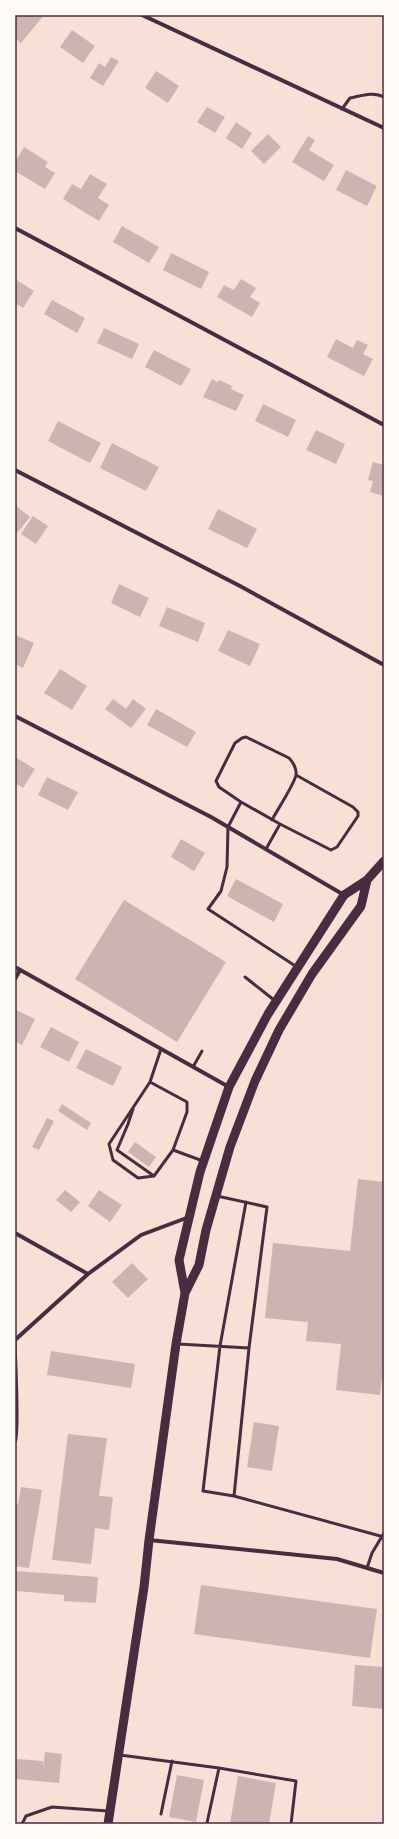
<svg xmlns="http://www.w3.org/2000/svg" width="399" height="1839" viewBox="0 0 399 1839" font-family="'Exo 2',sans-serif">
<style>
.building{fill:#ccb4b1}
.lines{fill:none;stroke-linecap:round;stroke-linejoin:round}
.service{stroke:#4a2c40;stroke-width:3}
.minor{stroke:#4a2c40;stroke-width:4}
.primary{stroke:#4a2c40;stroke-width:9}
.neatline{fill:none;stroke:#4a2c40;stroke-width:1.5}
</style>
<rect width="100%" height="100%" fill="#f7e1d7"/>
<path class="building" d="M17,15H44L21,43L15,38V18Z
M72,30L95,46L83,63L60,47Z
M111,57L119,61L103,86L90,78L99,63L105,67Z
M156,71L179,86L168,103L145,88Z
M207,107L225,117L215,133L197,122Z
M236,122L252,133L242,149L226,138Z
M268,134L281,147L264,164L251,151Z
M308,136L315,140L309,150L334,165L324,181L292,162Z
M24,147L48,162L45,167L55,173L45,189L15,171V162Z
M346,170L377,186L367,206L336,190Z
M90,174L107,184L98,198L109,205L99,221L63,199L72,184L81,189Z
M122,226L159,247L149,263L113,242Z
M171,253L209,272L201,289L163,270Z
M15,279L34,291L23,308L15,303Z
M241,279L256,288L250,297L260,303L252,317L217,297L224,285L234,290Z
M52,300L85,318L77,333L44,314Z
M104,328L139,344L132,359L97,343Z
M336,339L353,348L357,340L368,345L363,354L373,359L364,376L327,357Z
M154,350L191,369L181,386L145,367Z
M212,379L218,382L219,380L232,386L231,389L244,395L236,411L203,397Z
M263,404L296,420L288,437L255,421Z
M58,421L101,443L90,463L48,441Z
M316,430L345,444L336,464L306,450Z
M112,443L159,467L146,491L100,468Z
M373,462L384,465V496L370,492L373,481L368,480Z
M15,505L30,517L17,533L15,532Z
M218,509L257,529L247,548L208,529Z
M33,516L48,526L36,544L21,534Z
M119,584L149,598L140,617L111,603Z
M167,607L205,623L198,642L159,626Z
M228,630L260,644L250,666L218,651Z
M15,635L34,643L23,668L15,664Z
M60,669L87,686L72,710L44,693Z
M113,699L126,709L133,699L146,709L131,728L105,709Z
M156,709L196,732L187,747L147,725Z
M15,757L35,769L23,788L15,783Z
M47,777L78,792L68,810L38,795Z
M181,839L205,853L194,871L171,857Z
M236,879L283,904L274,922L227,896Z
M124,900L226,962L177,1042L75,979Z
M16,1010L35,1019L22,1045L15,1041Z
M51,1027L79,1042L69,1062L40,1047Z
M86,1049L122,1067L113,1086L76,1068Z
M62,1104L91,1123L87,1130L58,1111Z
M47,1118L54,1121L39,1150L32,1147Z
M135,1142L156,1157L149,1167L128,1152Z
M358,1179L384,1182V1360L380,1395L336,1390L341,1344L306,1341L308,1322L265,1318L273,1243L350,1251Z
M65,1190L80,1202L71,1212L56,1200Z
M99,1190L122,1205L110,1222L88,1206Z
M132,1263L148,1279L128,1298L112,1282Z
M51,1351L135,1364L131,1388L47,1375Z
M254,1422L279,1426L272,1471L247,1467Z
M68,1434L107,1438L99,1496L113,1497L109,1530L95,1528L91,1564L52,1560Z
M21,1487L42,1490L29,1568L15,1566V1504H18Z
M15,1571L98,1577L96,1603L64,1601V1595L15,1591Z
M201,1585L377,1609L370,1658L194,1634Z
M355,1665L384,1667V1709L352,1706Z
M45,1752L62,1754L59,1783L15,1779L17,1759L43,1761V1768Z
M177,1775L204,1780L196,1822L169,1817Z
M238,1776L276,1783L269,1824H230Z"/>
<g class="lines">
<path class="service" d="M342,109L350,98C361,96 373,91 384,97
M241,802L219,787L216,781L235,743L242,738L246,737L289,758C293,762 297,769 296,775C294,785 277,810 272,820
M280,824L331,850L337,847L358,816V812L353,807L296,775
M266,849L280,824L241,802L228,827L227,867L221,891L208,909L297,967
M245,977L274,1000
M161,1049L150,1082L109,1144L113,1160L138,1178L154,1176L173,1150L203,1161
M193,1067L202,1051
M150,1082L187,1102V1112L173,1150
M133,1109L128,1124L117,1150L154,1176
M246,1202L220,1346L203,1491L234,1496L249,1348
M178,1344L249,1348L267,1207L217,1196
M15,1442C20,1434 15,1355 15,1340
M234,1496L384,1537
M367,1568L372,1553L384,1533
M120,1755L219,1768L296,1781L291,1824
M161,1814L172,1761
M207,1823L219,1768
M22,1824L26,1816L52,1807L108,1811"/>
<path class="minor" d="M142,15L384,128
M15,228L384,425
M15,470L240,586L384,665
M15,716L211,817L344,895
M15,967L229,1087
M15,979L20,970
M15,1233L88,1274
M15,1340L88,1274L141,1235L189,1217
M149,1540L337,1559L384,1573"/>
<path class="primary" d="M185,1293L179,1260L200,1172L229,1087L268,1014L344,895L367,880L384,861
M108,1824L144,1587L149,1540L176,1344L185,1293L199,1265L206,1230L230,1147L255,1081L279,1030L312,974L361,906L367,880"/>
</g>
<rect width="399" height="1839" fill="none" stroke="#fffaf5" stroke-width="32"/>
<rect x="16" y="16" width="367" height="1807" class="neatline"/>
</svg>
